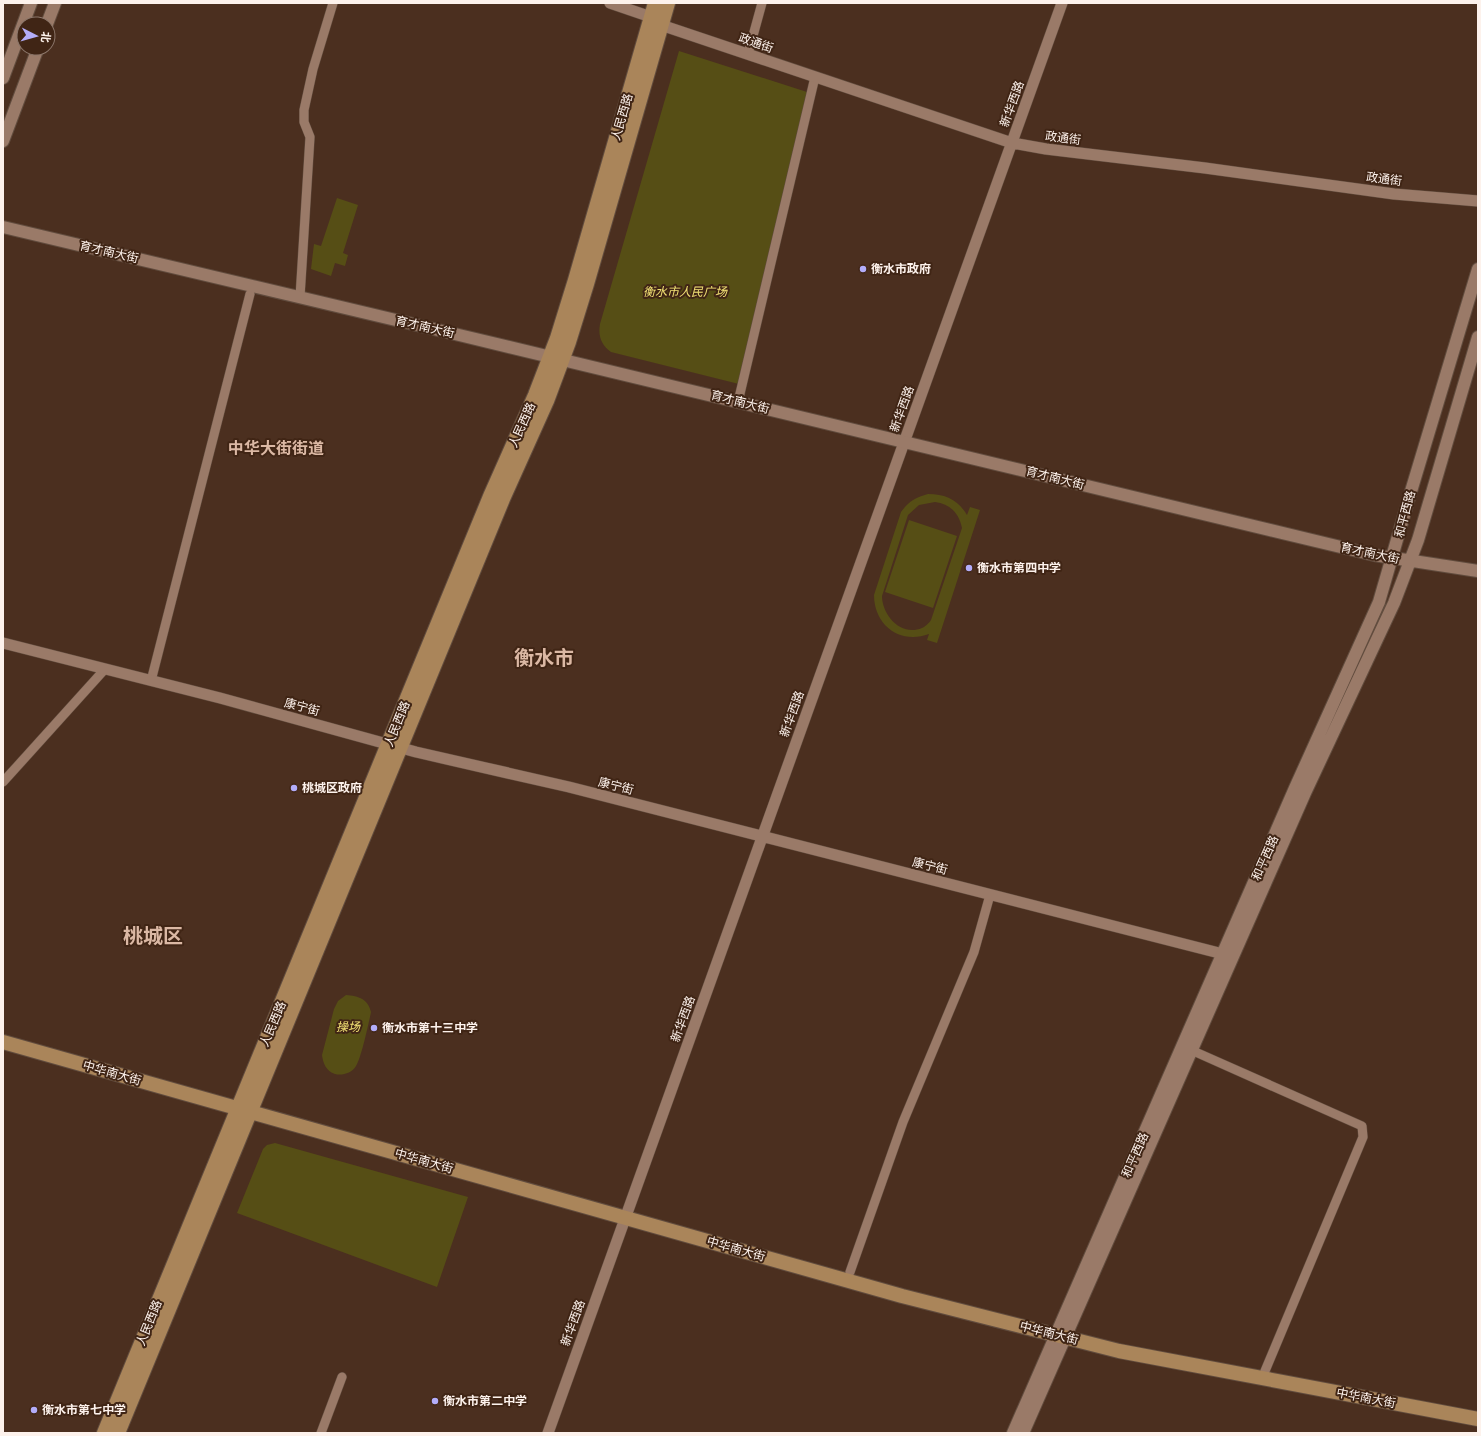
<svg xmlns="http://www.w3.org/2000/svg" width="1481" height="1436" viewBox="0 0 1481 1436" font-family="'Roboto Serif','Noto Sans SC',serif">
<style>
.green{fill:#564e15;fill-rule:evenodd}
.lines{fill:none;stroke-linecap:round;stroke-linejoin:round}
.minor-casing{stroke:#614c3e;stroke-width:10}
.tertiary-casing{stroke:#614c3e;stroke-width:12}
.secondary-casing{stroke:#614c3e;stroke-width:14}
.primary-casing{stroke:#614c3e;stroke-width:16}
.minor{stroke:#9a7a68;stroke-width:9}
.tertiary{stroke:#9a7a68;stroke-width:11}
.secondary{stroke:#9a7a68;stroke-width:12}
.primary{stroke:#aa855a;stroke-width:14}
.poi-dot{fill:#b3adf9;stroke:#402515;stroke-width:1.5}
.labels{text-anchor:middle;stroke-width:4;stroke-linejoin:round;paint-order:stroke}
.street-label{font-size:12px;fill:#fdf2ec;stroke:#402515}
.poi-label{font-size:12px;font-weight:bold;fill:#fdf2ec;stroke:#402515;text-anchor:start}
.park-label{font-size:12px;font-style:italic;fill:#f1e174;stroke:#402515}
.district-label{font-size:16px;font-weight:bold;fill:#dbb8a4;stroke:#402515}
.town-label{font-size:20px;font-weight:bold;fill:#dbb8a4;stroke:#402515}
</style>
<rect width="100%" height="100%" fill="#4b2f1f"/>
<path class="green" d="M679,51L807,92L739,384L611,352C601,345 598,336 600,324Z
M337,198L358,205L343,253L348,255L345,266L335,263L331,276L311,269L314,244L321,246Z
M928,494C946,494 958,500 967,515L970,507L980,510L937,643L927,640L929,634C900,645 874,625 874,595L901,512C908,502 916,497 928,494ZM935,502C950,504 959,513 962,528L931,620C929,623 925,627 922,628C901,637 882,615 882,596L908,515L919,505Z
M909,520L957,536L933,608L885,592Z
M346,995C359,996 368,999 371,1012C369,1022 361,1059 356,1066C352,1073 342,1076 335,1074C326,1071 323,1063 322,1055L334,1009L338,1001Z
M275,1143L468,1197L437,1287L237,1213L263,1149L267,1145Z"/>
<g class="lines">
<g class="minor-casing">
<path id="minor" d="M748,54L762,3
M300,297L310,137L304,122V110L313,69L333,3
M738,402L815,77
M151,681L250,294
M3,782L105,669
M1191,1050L1362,1126L1363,1137L1265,1371
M850,1272L903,1122L974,952L990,895
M321,1433L342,1377"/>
</g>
<g class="tertiary-casing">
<path id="tertiary" d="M610,3L651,17
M661,25L1012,143L1046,149L1205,168L1394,194L1478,201
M3,643L220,698L416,752L569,787L1223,954
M548,1433L1062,3"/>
</g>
<g class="secondary-casing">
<path id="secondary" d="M47,24L55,3
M3,78L31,3
M3,141L38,48
M3,227L459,335L1374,555L1478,571
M1013,1433L1295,788L1379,602L1409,498L1478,269
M1023,1433L1305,793L1394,603L1418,540L1478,337"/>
</g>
<g class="primary-casing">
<path id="primary" d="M3,1042L902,1296L1119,1351L1478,1419
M104,1433L491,494L535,395L557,338L575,280L655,3
M118,1433L503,499L547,401L569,342L587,284L668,3"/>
</g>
<use href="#minor" class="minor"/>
<use href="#tertiary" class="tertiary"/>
<use href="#secondary" class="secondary"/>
<use href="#primary" class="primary"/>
</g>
<g class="poi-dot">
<circle cx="863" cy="269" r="4"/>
<circle cx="969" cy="568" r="4"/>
<circle cx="294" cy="788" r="4"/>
<circle cx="374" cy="1028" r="4"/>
<circle cx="435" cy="1401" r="4"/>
<circle cx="34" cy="1410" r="4"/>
</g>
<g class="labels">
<g class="street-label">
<text transform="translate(756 43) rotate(19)" y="4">政通街</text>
<text transform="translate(1012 104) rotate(-70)" y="4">新华西路</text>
<text transform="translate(622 117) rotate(-74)" y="4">人民西路</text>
<text transform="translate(1063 138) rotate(7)" y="4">政通街</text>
<text transform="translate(1384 179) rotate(7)" y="4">政通街</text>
<text transform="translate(109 252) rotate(13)" y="4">育才南大街</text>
<text transform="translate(425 327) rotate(13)" y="4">育才南大街</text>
<text transform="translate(740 402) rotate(14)" y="4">育才南大街</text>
<text transform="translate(902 409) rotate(-70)" y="4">新华西路</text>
<text transform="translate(522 425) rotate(-66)" y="4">人民西路</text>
<text transform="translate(1055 478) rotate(14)" y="4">育才南大街</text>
<text transform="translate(1405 514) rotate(-75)" y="4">和平西路</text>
<text transform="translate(1370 553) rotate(12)" y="4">育才南大街</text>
<text transform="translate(302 707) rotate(15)" y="4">康宁街</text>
<text transform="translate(792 714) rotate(-70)" y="4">新华西路</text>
<text transform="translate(397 724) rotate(-68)" y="4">人民西路</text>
<text transform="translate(616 786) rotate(14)" y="4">康宁街</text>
<text transform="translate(1265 858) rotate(-66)" y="4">和平西路</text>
<text transform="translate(930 866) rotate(14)" y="4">康宁街</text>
<text transform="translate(683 1019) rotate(-70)" y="4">新华西路</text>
<text transform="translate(273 1024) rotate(-67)" y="4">人民西路</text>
<text transform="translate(112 1073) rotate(16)" y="4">中华南大街</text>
<text transform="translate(1135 1155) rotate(-66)" y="4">和平西路</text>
<text transform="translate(424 1161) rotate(16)" y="4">中华南大街</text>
<text transform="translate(736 1249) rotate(16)" y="4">中华南大街</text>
<text transform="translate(149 1323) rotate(-68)" y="4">人民西路</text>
<text transform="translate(573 1323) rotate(-70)" y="4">新华西路</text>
<text transform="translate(1049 1333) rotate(14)" y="4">中华南大街</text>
<text transform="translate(1366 1398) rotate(11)" y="4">中华南大街</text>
</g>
<g class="poi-label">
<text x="871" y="273">衡水市政府</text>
<text x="977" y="572">衡水市第四中学</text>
<text x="302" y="792">桃城区政府</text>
<text x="382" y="1032">衡水市第十三中学</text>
<text x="443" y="1405">衡水市第二中学</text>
<text x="42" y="1414">衡水市第七中学</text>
</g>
<g class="park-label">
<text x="685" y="296">衡水市人民广场</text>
<text x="348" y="1031">操场</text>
</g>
<g class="district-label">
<text x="276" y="454">中华大街街道</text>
</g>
<g class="town-label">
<text x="544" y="665">衡水市</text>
<text x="153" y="943">桃城区</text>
</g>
</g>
<rect width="1481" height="1436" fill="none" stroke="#fdf2ec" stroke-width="8"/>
<g transform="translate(36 36) rotate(96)"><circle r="19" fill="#402515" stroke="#8c776b"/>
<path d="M0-3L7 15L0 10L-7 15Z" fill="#b3adf9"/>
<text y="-6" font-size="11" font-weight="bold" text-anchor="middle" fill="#fdf2ec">北</text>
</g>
</svg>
